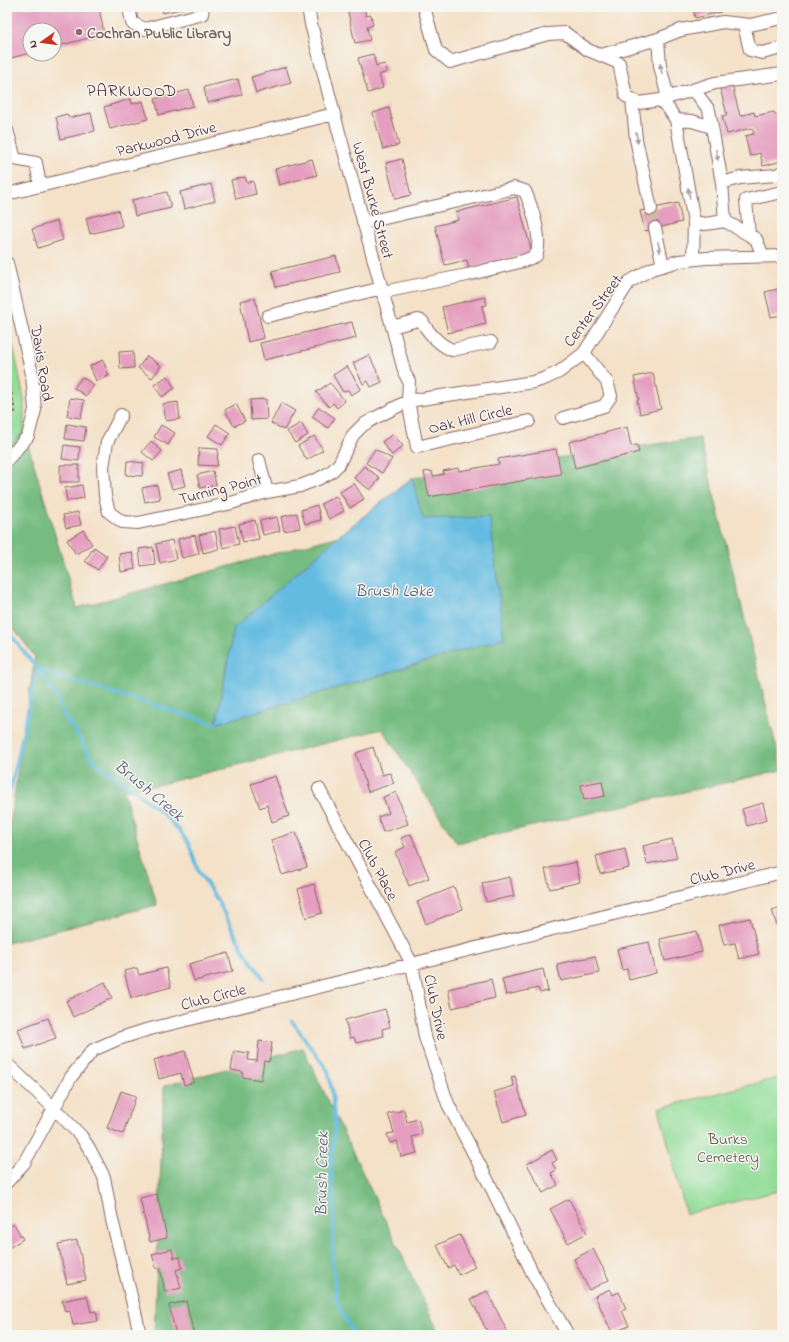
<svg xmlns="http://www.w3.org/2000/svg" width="789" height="1342" viewBox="0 0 789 1342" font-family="'Indie Flower',sans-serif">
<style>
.green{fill:#93dd99;stroke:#6e7e62}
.forest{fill:#76bc81;stroke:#606e56}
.water{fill:#64bbe1;stroke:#576d86}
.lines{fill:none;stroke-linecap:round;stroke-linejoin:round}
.stream{stroke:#64bbe1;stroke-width:3.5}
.building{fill:#e59ebf}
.minor-tunnel{stroke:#d2baa8;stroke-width:12;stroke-dasharray:12 6;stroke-linecap:butt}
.minor-casing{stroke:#866362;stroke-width:14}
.path{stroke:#866362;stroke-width:2;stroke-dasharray:3 3;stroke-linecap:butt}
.minor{stroke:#fff;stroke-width:12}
.oneway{fill:#ae9aa0}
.education-dot{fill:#8d6e63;stroke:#f6f6f2;stroke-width:1.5}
.labels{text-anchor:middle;stroke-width:3;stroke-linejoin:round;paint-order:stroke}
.education-label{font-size:16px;font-weight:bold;fill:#785e54;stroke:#f6f6f2;text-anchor:start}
.street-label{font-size:16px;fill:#4a1f2b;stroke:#f6f6f2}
.park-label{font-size:16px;fill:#5c4e46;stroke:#f6f6f2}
.neighbourhood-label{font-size:17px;letter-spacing:1px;fill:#4a1f2b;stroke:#f6f6f2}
.water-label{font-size:17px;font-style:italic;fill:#53566b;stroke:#f6f6f2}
</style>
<rect width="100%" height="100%" fill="#f6f6f2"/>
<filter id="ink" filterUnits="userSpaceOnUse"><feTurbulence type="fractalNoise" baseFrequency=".025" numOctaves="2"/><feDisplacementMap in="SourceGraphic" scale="8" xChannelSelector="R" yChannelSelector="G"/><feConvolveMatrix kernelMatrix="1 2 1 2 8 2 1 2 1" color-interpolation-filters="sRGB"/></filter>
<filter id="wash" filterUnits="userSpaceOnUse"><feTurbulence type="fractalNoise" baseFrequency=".012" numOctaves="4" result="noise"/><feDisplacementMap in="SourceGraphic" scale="16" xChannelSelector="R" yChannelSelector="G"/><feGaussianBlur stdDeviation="0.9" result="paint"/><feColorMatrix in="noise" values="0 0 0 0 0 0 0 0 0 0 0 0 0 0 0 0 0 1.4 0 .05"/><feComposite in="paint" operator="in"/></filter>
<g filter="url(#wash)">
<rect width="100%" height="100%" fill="#f4e1c7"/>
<path class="green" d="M7,316L24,399V431L7,448Z
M782,1077V1190L686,1214L659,1108Z"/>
<path class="forest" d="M24,431L77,608L339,536L412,478L700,438L782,770L457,843L382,729L153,786L123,790L157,905L7,943V843L35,657L7,619V448Z
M303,1048L440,1335H154L164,1086Z"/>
<path class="water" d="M412,478L423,519L490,517L504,638L216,724L234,628L339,536Z"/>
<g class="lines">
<path class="stream" d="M7,630L50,685L59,702L64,716L77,734L89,754L101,767L132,788L162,813L180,831L189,844L199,872L218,901L242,948L263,978
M38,670L216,724
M7,801L14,774L37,670
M292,1021L328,1071L332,1091L335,1124L331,1165L334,1210L332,1256L337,1303L354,1335"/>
</g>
<g id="blocks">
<path class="building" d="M7,7H20V8L25,7H99L104,34L54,47V30H30V53L11,58L7,42Z
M161,7H184V8L163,13Z
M349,7H364L366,16L371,15L373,25L367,27L370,40L355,43L347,8Z
M693,7H720L721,12L695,18Z
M373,54L376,66L385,64L387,72L379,75L383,88L368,93L358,58Z
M286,67L291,83L256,93L251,77Z
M238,79L242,95L207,103L204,87Z
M732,85L740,116L754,112L755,116L774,112L776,116L782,114V161L763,166L760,153L750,156L745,136L754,134L752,128L727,134L722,116L727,115L720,88Z
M189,90L193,106L159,115L155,99Z
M131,99L132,104L143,101L148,119L110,129L104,107Z
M389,108L399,145L383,149L373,113Z
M91,113L95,131L61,139L56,117L67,114L69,118Z
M312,159L317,175L279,185L275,169Z
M402,159L411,195L395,199L386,163Z
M245,177L247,183L253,181L256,194L236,199L231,180Z
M211,184L215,201L184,209L180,192Z
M167,192L171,208L135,216L132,200Z
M517,197L532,253L469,269L467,260L445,265L435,226L458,220L456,212Z
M678,203L682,222L645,231L640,211Z
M118,210L122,226L90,234L86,218Z
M57,221L63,240L38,248L32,229Z
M336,256L340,272L276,287L272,271Z
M782,288V315L771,317L765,292Z
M485,297L487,305L482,306L486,324L448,333L442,307Z
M255,298L264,338L248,342L240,301Z
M352,322L356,338L264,360L260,343Z
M133,351L134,368L120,369L119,352Z
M369,355L382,382L371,387L368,381L363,384L353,363Z
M147,356L161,366L152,378L138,368Z
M103,360L109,376L96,381L90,366Z
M347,366L361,389L351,395L348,390L343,392L333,375Z
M653,373L661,409L640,414L637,400H639L634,377Z
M167,376L175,388L162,397L154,385Z
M82,377L94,385L86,396L74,388Z
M330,383L345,401L337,408L333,403L329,407L316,392Z
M70,398L84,400L81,418L67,416Z
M266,399L267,419L251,420L250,400Z
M178,402L180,419L166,421L163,404Z
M281,403L295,411L284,430L271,423Z
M236,404L245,421L234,426L225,410Z
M319,407L335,418L328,428L312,417Z
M301,423L308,435L295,443L287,431Z
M67,424L86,427L84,441L65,439Z
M216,424L230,433L222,445L208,436Z
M161,425L175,433L168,445L154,437Z
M627,427L631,446L637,445L639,452L575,468L569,442Z
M393,434L403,446L392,455L382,442Z
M314,436L323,450L307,460L298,446Z
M151,441L162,451L153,461L142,452Z
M64,445L80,447L79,461L62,459Z
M199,448L218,449L217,466L198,465Z
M375,449L392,459L382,473L366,463Z
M556,449L561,474L429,497L424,472L432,471L433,476L444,474L443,471L458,468L459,471L499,464L498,459Z
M127,461L144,463L142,476L126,475Z
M60,465H79V482H60Z
M364,466L380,478L370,490L354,478Z
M181,470L185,486L172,489L167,474Z
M213,471L216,485L200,488L197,475Z
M354,483L364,499L350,508L340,492Z
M82,485L84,498L67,501L65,488Z
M157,485L160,499L145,502L142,488Z
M336,496L344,511L329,519L321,504Z
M317,505L321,520L305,524L301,510Z
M78,512L81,525L66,528L63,515Z
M297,513L300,528L284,531L281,517Z
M277,517L280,531L263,535L260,521Z
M255,520L259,539L243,542L239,524Z
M235,526L239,544L223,548L219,529Z
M83,530L92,544L76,554L67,540Z
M215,531L219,549L203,553L199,535Z
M195,535L199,554L182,558L178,539Z
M172,540L176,559L160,563L156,544Z
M94,547L107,556L98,570L85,561Z
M153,547L155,564L141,566L139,549Z
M132,552L135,569L121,572L119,554Z
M373,747L382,775L390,773L394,783L368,792L356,753Z
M275,776L289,816L272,822L267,805L260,808L251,784Z
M602,781L605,796L584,800L581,785Z
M396,792L408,824L383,832L378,817L389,813L383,797Z
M763,803L767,820L747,826L742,809Z
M296,832L307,867L282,875L271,840Z
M411,834L429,878L409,886L395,852L405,847L401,838Z
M672,839L677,858L647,864L643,846Z
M625,849L629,868L600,874L596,856Z
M576,862L580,882L550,889L545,869Z
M510,877L514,896L486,902L482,883Z
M314,884L322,913L306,918L298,889Z
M454,887L463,909L426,924L417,902Z
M782,907V925L777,926L772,910Z
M750,918L759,954L739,959L735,943L724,945L719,925Z
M697,931L702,952L665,961L660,939Z
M649,942L656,973L629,980L627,969L622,970L617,949Z
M228,953L233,971L194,981L189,964Z
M595,956L599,973L561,981L557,964Z
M137,968L139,975L166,968L171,987L131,998L124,971Z
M543,969L548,991L540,993L538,988L506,995L502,979Z
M491,979L495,998L452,1008L448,989Z
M105,982L112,998L73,1017L66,1001Z
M385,1009L390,1027L382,1029L384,1036L356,1043L354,1037L350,1038L345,1020Z
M48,1018L56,1038L25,1049L18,1029Z
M259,1041L272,1043L269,1062L264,1061L261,1080L242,1077L243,1072L231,1070L234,1051L249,1053L248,1060L257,1061Z
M185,1051L194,1082L184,1085L181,1073L159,1079L154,1060Z
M515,1076L526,1115L503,1122L494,1092L514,1086L511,1077Z
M121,1091L136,1096L123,1134L107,1128Z
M404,1110L407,1122L418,1119L422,1134L412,1137L417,1153L401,1157L397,1141L390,1143L387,1134L394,1133L388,1114Z
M552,1150L557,1160L552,1163L556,1170L551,1173L558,1185L543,1193L527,1164Z
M157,1194L167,1238L150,1242L140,1198Z
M569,1199L587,1233L568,1243L550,1209Z
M14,1224L23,1239L7,1249V1228Z
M460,1235L475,1267L459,1275L454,1265L448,1268L437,1245Z
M77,1240L86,1280L67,1284L58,1244Z
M172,1249L174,1258L180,1257L182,1268L176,1270L181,1288L165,1292L160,1268H156L152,1254Z
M593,1249L609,1280L589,1290L574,1259Z
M610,1289L613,1295L619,1292L626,1309L622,1311L629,1326L612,1333L595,1296Z
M487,1291L507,1331L498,1335H489L471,1299Z
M87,1296L91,1312L96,1311L98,1321L73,1325L70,1311L65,1312L62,1301Z
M186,1301L194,1335H176L169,1305Z"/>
</g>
</g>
<g filter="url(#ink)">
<use href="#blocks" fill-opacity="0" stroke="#866362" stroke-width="1"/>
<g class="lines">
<path class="minor-tunnel" d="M651,209L655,228"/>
<g class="minor-casing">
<path id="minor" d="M129,7L132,23L145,29L202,14L203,7
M308,7L311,24L334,114L405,374L409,381L408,401L417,447L529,421
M424,7L436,50L450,62L548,34L565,33L588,50L619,63L626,96L639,103L660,100L715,83L782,74
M744,25L750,50L762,53L782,48
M658,39L660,66L668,98
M601,55L658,39L681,30L723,22L750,25L782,18
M694,90L709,110L722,183L725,221L756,239L763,256
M632,99L636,139L651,209
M660,100L668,108L676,120L694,222L693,259
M676,120L692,121L712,127
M7,130L15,159L36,163L40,185
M722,183L740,178L776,175L782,172
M7,194L334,114
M694,222L705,224L725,221
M363,223L514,188L525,191C532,208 543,238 536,256L523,261L467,275L383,292
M655,228L663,266
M749,235L746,200L782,192
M7,263L32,374L35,410L28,436L7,460
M268,316L382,288
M392,327L418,320L422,321C428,333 440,345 452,350L491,342
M121,415L107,442L103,467L105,496L109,512L122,522L138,523L228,504L267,492L300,486L318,479L331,472L339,464L353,435L363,425L375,418L408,401L534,382L546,378L559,372L584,353L629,282L651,269L679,261L706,258L782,256
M563,418L604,406L611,396L607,382L584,353
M259,460L267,492
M319,789L412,964L425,1037L448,1104L492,1189L533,1274L568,1335
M7,1064L54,1108L81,1136L89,1148L104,1177L112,1220L136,1316L140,1335
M7,1182L24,1163L71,1077L93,1050L118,1039L146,1030L782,872"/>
</g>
<path class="path" d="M7,369L15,412L7,418"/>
<use href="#minor" class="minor"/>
</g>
<defs><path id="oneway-solid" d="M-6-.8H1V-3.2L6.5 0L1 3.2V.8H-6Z"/></defs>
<g class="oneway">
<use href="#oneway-solid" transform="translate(661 69) rotate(-101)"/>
<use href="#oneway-solid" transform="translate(637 138) rotate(81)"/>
<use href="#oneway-solid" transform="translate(717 155) rotate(80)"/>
<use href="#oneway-solid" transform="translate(689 193) rotate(-100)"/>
<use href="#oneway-solid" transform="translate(659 247) rotate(79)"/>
</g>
</g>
<circle class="education-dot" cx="79" cy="32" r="4"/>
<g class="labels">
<g class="education-label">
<text x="87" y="38">Cochran Public Library</text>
</g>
<g class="street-label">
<text transform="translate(166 138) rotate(-14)" y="6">Parkwood Drive</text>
<text transform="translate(374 200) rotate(75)" y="6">West Burke Street</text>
<text transform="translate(592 310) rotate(-53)" y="6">Center Street</text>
<text transform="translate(43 363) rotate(81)" y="6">Davis Road</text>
<text transform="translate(470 418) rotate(-13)" y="6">Oak Hill Circle</text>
<text transform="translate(220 488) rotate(-14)" y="6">Turning Point</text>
<text transform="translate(379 869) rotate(62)" y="6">Club Place</text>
<text transform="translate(722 871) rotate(-14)" y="6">Club Drive</text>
<text transform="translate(213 996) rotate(-14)" y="6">Club Circle</text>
<text transform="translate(437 1007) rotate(78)" y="6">Club Drive</text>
</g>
<g class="park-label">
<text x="728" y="1144">Burks<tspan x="728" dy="18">Cemetery</tspan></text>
</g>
<g class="neighbourhood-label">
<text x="132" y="96">PARKWOOD</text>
</g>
<g class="water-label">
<text x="394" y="596">Brush Lake</text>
<text transform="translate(150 790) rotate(40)" y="6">Brush Creek</text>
<text transform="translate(321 1174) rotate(-89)" y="6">Brush Creek</text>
</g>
</g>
<rect width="789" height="1342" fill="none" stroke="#f6f6f2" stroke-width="24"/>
<g transform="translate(42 42) rotate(256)"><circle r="19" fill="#f6f6f2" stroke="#b1a0a2"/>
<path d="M0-3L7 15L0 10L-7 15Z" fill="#c8321e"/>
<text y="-6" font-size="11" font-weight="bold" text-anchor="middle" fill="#4a1f2b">N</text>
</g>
</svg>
